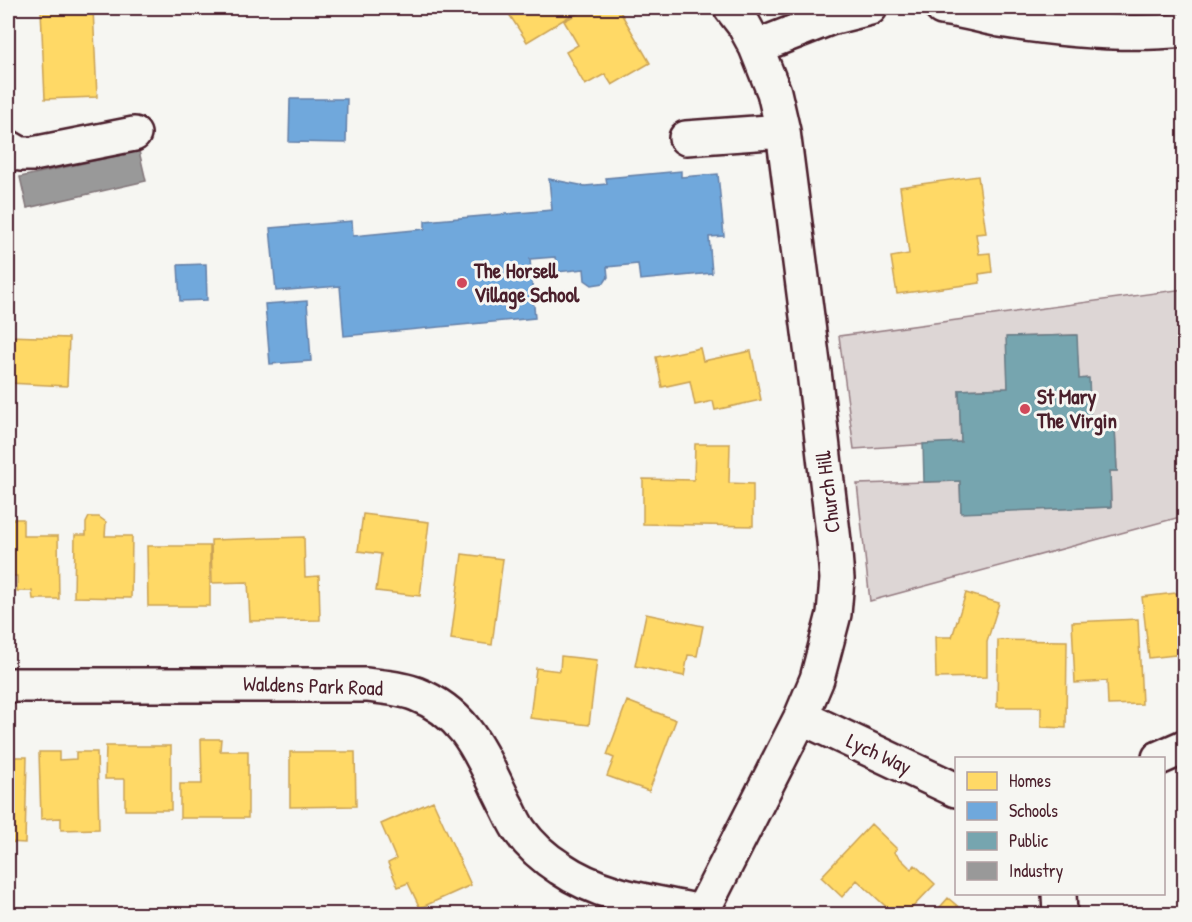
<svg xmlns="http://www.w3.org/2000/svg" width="1192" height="922" viewBox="0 0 1192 922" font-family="'Patrick Hand',sans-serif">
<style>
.green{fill:#ddd6d5;stroke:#947a80;stroke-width:1.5}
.homes{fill:#ffd966;stroke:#c9a154;stroke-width:1.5}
.schools{fill:#6fa8dc;stroke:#647fa7;stroke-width:1.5}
.public{fill:#76a5af;stroke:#697d87;stroke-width:1.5}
.industry{fill:#999;stroke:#817478;stroke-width:1.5}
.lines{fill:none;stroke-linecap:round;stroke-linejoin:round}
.minor-casing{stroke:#4a1f2b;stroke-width:38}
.minor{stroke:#f6f6f2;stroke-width:33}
.poi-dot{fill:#d1495b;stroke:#f6f6f2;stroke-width:2}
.labels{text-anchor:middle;stroke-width:6;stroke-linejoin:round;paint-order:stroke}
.poi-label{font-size:21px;font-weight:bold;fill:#4a1f2b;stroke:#f6f6f2;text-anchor:start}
.street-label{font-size:21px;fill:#4a1f2b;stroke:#f6f6f2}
</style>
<rect width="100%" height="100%" fill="#f6f6f2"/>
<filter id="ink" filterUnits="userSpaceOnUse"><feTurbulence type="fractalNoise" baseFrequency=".0167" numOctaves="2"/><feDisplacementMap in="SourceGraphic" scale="12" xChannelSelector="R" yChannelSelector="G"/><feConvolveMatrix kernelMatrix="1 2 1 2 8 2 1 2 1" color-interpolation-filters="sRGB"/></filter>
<g filter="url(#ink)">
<path class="green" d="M1184,289V516L870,601L857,484L960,481L961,512L1111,507L1110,471H1117L1115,428H1091L1088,378L1079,379L1076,335L1007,337L1008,388L959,390L961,442L854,449L839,336Z"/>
<path class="homes" d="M93,8L97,97L45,99L41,10Z
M505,8H583L527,42Z
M588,8H618L650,63L612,85L605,74L585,85L566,52L578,45L564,21Z
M978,176L986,233L976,234L979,254L990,253L992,272L979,274L980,283L897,294L891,257L909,254L900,187Z
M8,336L69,338L67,386L8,383Z
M700,348L703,361L751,351L761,400L715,410L713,401L695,405L690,381L662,387L656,357Z
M695,444H730L729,483L753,484V526L643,524V479L694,480Z
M363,514L429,522L420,596L376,591L381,554L358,551Z
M89,517H99L106,522L105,536H132L131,598L74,597L75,535H86V523Z
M8,519H23V536H58L59,599H33L32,591H17V576H8Z
M304,537L305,577L319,576L320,620L250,621L248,582L212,583L211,540Z
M147,546H210V606H148Z
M462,554L503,559L492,645L451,639Z
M1184,592V654L1149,658L1142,597Z
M966,593L999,603L987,642V677L936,678L935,637H952Z
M646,614L703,626L697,656L688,655L684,676L635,666Z
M1138,619L1142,704L1108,705L1107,681L1075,683L1072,622Z
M998,640L1067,641L1066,728L1041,727V707H997Z
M561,656L597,660L589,725L530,718L536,668L560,671Z
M627,701L676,720L649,791L607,776L614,758L607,755Z
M201,739H221L220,751H248V818H180V784H202Z
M106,746H171V810H125V779H105Z
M39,752H59V760L76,759V752H97L99,829L61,830V818L41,819Z
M290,752H355L356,806L290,807Z
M8,757H27L25,843L8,842Z
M433,801L471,885L420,908L408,883L398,887L388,863L396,859L381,824Z
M871,824L897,849L894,852L911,869L915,865L935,884L906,914H894L857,880L842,897L821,877Z
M948,898L967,914H934Z"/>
<path class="schools" d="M290,99H347L346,143L289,142Z
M681,171V177L718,174L724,236L709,237L712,273L640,280L638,264L607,267L608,277L604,283L592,285L585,280L584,269L557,272L555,257L530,259L535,318L344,336L340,286L276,291L270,228L352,221L353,236L425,229V221L552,210L549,179L585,186L607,184L606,178Z
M206,264L207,300L180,301L178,265Z
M307,301L311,361L270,364L265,304Z"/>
<path class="public" d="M1077,335L1079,379L1089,378L1091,428L1115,427L1117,471H1110L1111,507L961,513L960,481L924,482L923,444L961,442L959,390L1008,388L1006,337Z"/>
<path class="industry" d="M139,151L146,181L27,208L20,177Z"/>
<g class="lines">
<g class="minor-casing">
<path id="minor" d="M942,8C962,10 981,16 1000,20C1061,30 1123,36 1184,30
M756,47L830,18L870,8
M686,138L783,131
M8,147L20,154H33L134,134
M8,685H367C383,687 401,688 416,694C469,715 481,756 505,803C510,812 514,823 520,831C530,845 546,859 560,868C602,897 654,902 702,912
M801,717L956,790
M1159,758L1184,747
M1059,894L1060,914
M701,914L801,717L817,679L834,614L837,579L834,541L813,363L783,131L774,92L756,47L744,25L731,8"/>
</g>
<use href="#minor" class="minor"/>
</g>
</g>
<g class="poi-dot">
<circle cx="462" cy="283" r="6"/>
<circle cx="1025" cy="409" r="6"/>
</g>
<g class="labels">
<g class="poi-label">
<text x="474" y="278">The Horsell<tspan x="474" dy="24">Village School</tspan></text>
<text x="1037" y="404">St Mary<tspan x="1037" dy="24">The Virgin</tspan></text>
</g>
<g class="street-label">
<text transform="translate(828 492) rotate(-97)" y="7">Church Hill</text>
<text transform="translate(313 686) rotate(2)" y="7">Waldens Park Road</text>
<text transform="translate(879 754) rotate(25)" y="7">Lych Way</text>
</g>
</g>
<rect width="1192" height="922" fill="none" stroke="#f6f6f2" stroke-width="30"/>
<rect x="15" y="15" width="1162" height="892" fill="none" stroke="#4a1f2b" stroke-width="2" filter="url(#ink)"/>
<rect x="955" y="757" width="210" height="138" fill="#f6f6f2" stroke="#b1a0a2" stroke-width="1.5"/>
<rect x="967" y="772" width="30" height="18" fill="#ffd966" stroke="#b1a0a2" stroke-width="1.5"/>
<text x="1009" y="787" font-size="18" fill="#4a1f2b">Homes</text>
<rect x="967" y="802" width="30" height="18" fill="#6fa8dc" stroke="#b1a0a2" stroke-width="1.5"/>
<text x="1009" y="817" font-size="18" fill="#4a1f2b">Schools</text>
<rect x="967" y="832" width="30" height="18" fill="#76a5af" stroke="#b1a0a2" stroke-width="1.5"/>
<text x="1009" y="847" font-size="18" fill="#4a1f2b">Public</text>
<rect x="967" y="862" width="30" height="18" fill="#999999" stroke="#b1a0a2" stroke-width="1.5"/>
<text x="1009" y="877" font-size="18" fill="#4a1f2b">Industry</text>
</svg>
